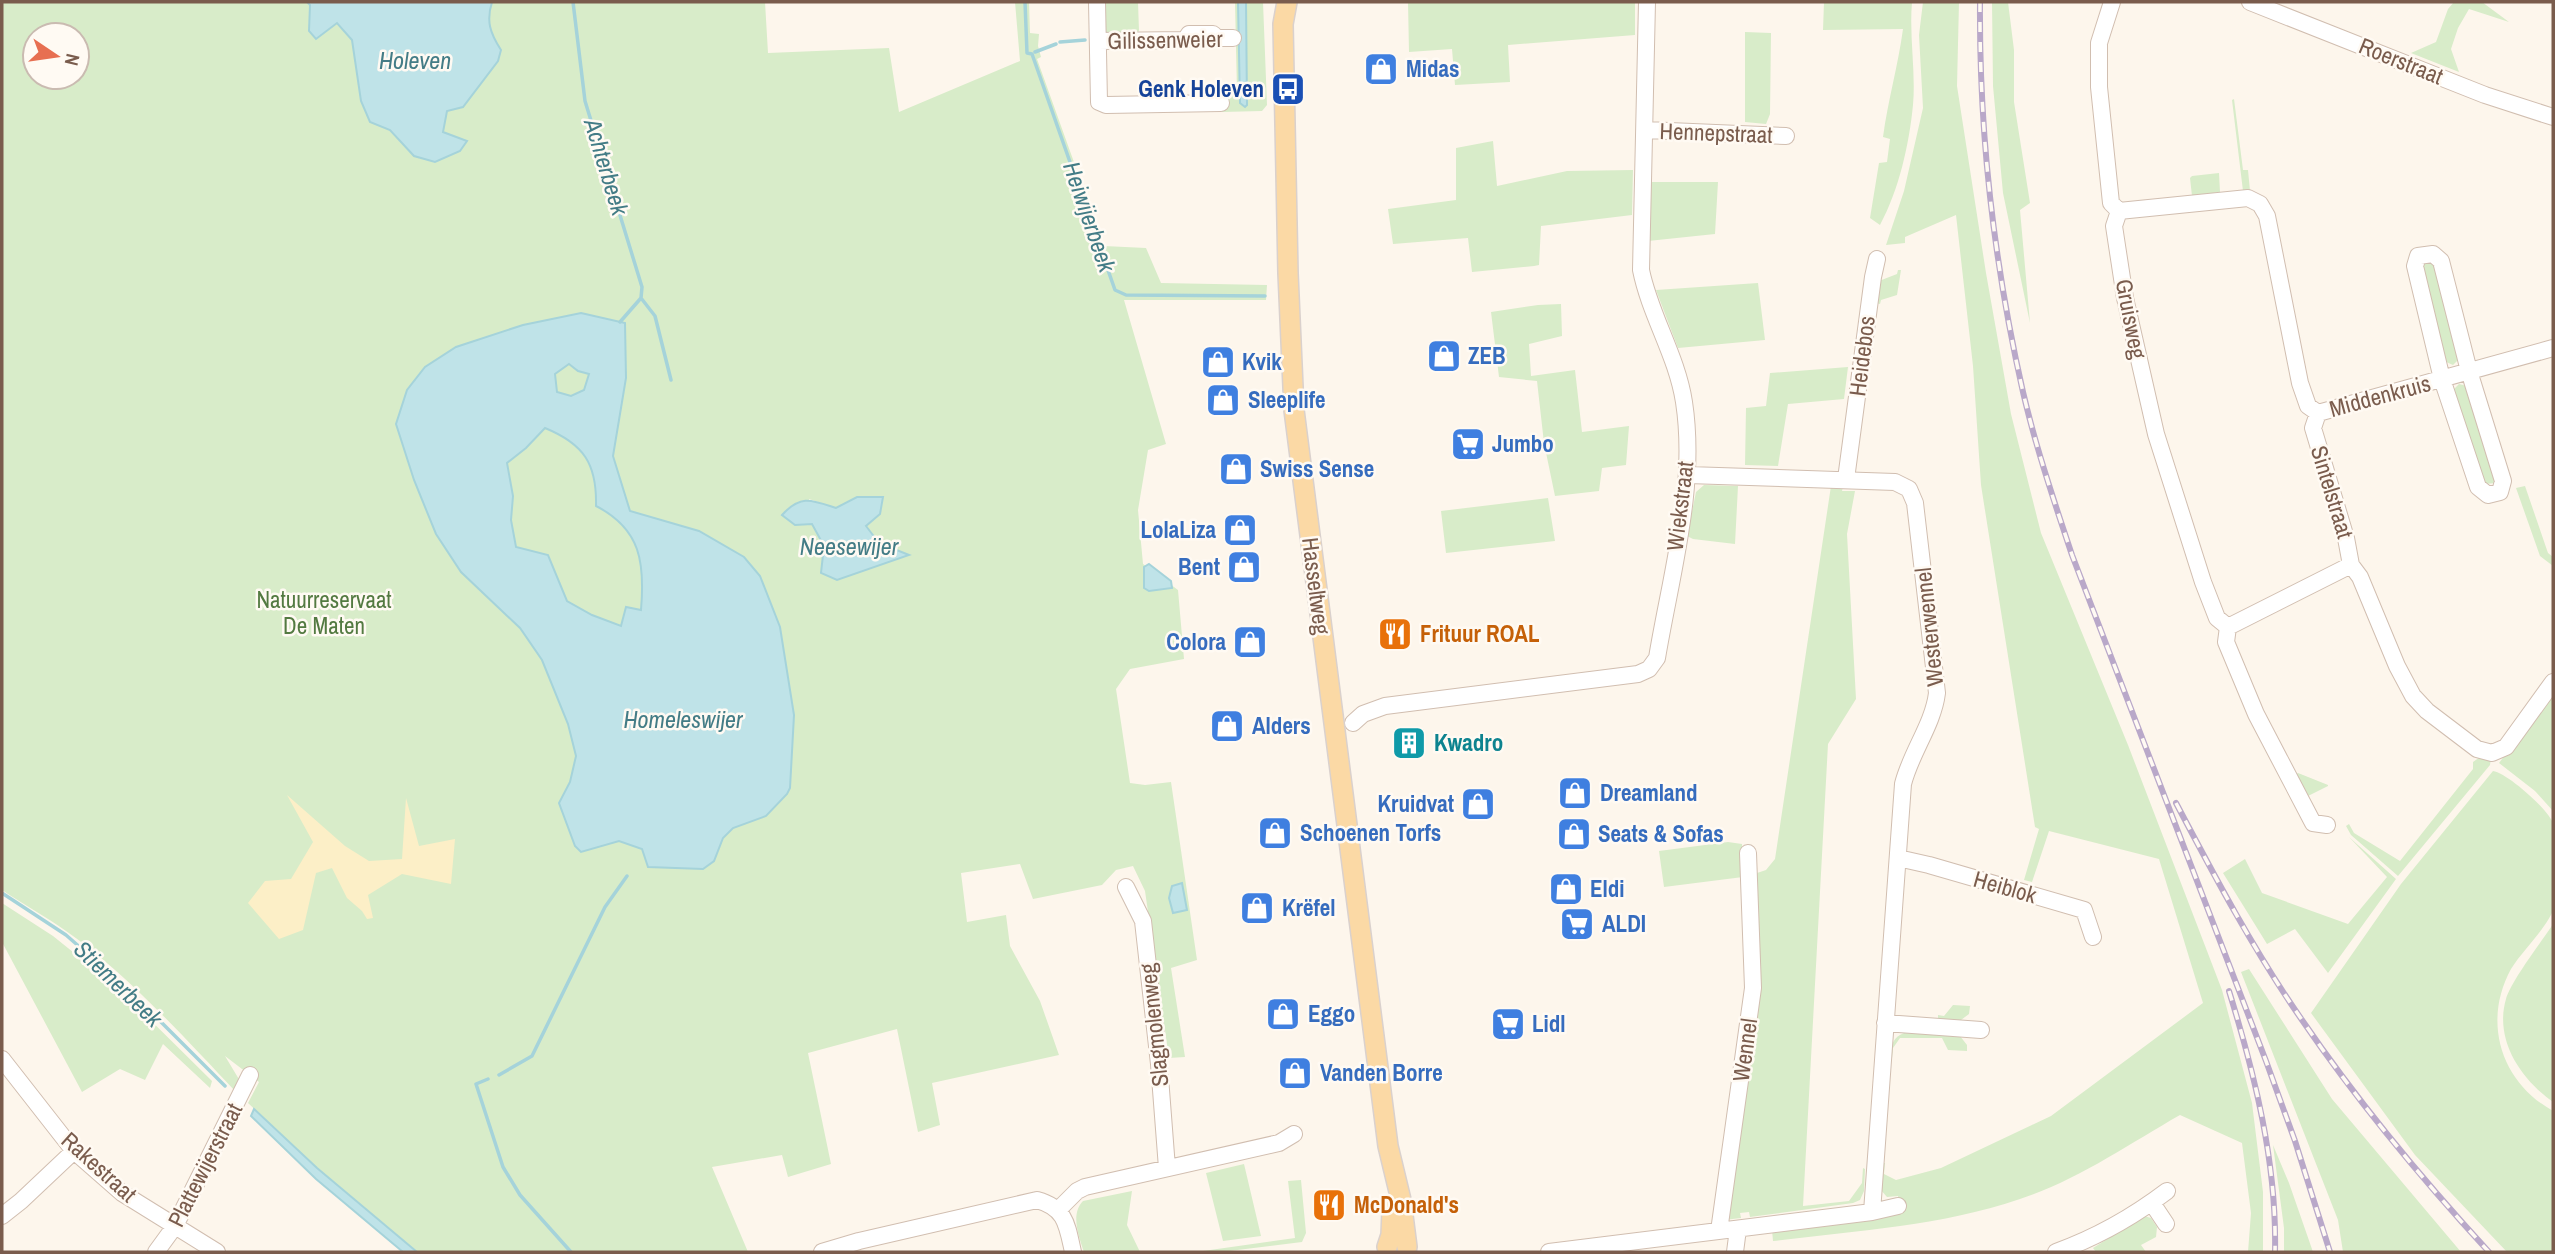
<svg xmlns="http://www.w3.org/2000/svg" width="2555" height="1254" viewBox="0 0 2555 1254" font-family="'Archivo Narrow',sans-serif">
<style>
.green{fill:#d8ecc9;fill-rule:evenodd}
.sand{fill:#fcefc7}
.water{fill:#bfe3e8;stroke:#a5d3da;stroke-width:2;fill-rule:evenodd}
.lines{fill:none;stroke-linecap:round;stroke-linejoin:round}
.stream{stroke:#a5d3da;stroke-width:3.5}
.minor-casing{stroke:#d1beb0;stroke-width:18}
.major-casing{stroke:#dad1cd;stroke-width:22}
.minor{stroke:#fff;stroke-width:16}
.major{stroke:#fbd9a5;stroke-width:19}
.rail-casing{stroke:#b9a8c9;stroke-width:6}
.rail{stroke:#fffaf3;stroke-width:3.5;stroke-dasharray:10;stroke-linecap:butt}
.labels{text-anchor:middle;stroke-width:5;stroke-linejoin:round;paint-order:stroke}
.street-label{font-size:23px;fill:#7a5c4d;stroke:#fffaf3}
.shop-label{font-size:23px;font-weight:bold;fill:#366cbe;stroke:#fffaf3;text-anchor:start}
.transit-label{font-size:23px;font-weight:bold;fill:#164399;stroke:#fffaf3;text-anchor:end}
.park-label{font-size:23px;fill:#537a41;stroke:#fffaf3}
.food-label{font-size:23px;font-weight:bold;fill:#c56008;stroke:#fffaf3;text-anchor:start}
.culture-label{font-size:23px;font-weight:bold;fill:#0d838f;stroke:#fffaf3;text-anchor:start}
.water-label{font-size:24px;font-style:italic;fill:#437c86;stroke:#fffaf3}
</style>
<rect width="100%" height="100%" fill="#fdf6ec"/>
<path class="green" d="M2,2H765L768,53L889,48L899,112L1020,61L1015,2H1029L1030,33L1039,34L1038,46L1041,57L1037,59L1104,246L1146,248L1161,283L1267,285L1266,300H1124L1166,444L1148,450L1138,510L1143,564L1178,590L1184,659L1130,669L1116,689L1130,783L1145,785L1171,782L1197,960L1171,968L1185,1057L1169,1058L1145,891L1133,866L1116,870L1102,885L1033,899L1020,864L961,873L967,922L1006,915L1010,946L1040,1001L1059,1055L932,1083L940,1125L918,1132L897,1029L808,1053L831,1164L788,1177L782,1155L712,1167L748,1252H417L317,1168L248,1103L259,1082L225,1056L240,1081L235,1091C185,1038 125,972 66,931C45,916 23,904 2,890ZM35,35H77V77H35ZM857,497L865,526L879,543L908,555L875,566L821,573L824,546L812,524L809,499L836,508Z
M1101,2H1138L1139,31L1131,37L1102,32Z
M1235,2H1238L1240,103L1247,105L1246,2H1263L1267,105L1262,111L1222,112L1223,93L1237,92Z
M1408,2H1635V35L1508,45L1510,82L1455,85L1452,49L1409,52Z
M1824,2H1912C1909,37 1916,72 1913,105C1909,145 1899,190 1880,225L1870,218L1879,163L1887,162L1890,139L1883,137C1888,100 1898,66 1903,29L1823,30Z
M1923,2H1959L1957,86L1986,273L2011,414L2041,533L2128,745L2222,990L2252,1103L2263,1192V1252H2248L2251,1213L2242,1143L2180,1115C2129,1144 2076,1181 2020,1199C1941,1226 1855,1231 1773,1241L1772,1230L1901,1210L1898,1196L1887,1197L1880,1189L1882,1163H1885L1884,1174L1896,1180L1941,1168L2051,1116L2203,1003L2159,859L2049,831L2032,882L2024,880L2039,829L2035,827L1981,485L1973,366L1956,215L1905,237V243L1886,245L1904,191L1923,108L1919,35Z
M1992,2H2008L2014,50V102L2030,203L2020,210L2030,323L2003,193L1993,86Z
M2454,2H2482L2509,22L2469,9L2458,28L2451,49L2459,72L2411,53L2436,42L2448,9Z
M1745,32L1771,33L1770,114L1766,124L1745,122Z
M2234,99L2243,170H2248L2250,191H2243L2232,100Z
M1493,141L1497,186L1567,171L1633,170L1632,215L1541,226L1539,265L1534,266L1472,272L1468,238L1393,244L1388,209L1456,200V148Z
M2219,173L2220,192L2192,196L2190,178L2192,176Z
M1650,182H1718L1715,234L1648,241Z
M2427,259L2436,263L2459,359L2453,365L2444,361L2421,266Z
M1898,270H1901L1897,295L1881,300L1880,304L1876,303L1879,281L1897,274Z
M1758,283L1765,340L1678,348L1656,290Z
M1561,304L1562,336L1529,344L1531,376L1575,370L1582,432L1629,426L1626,465L1602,468L1599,491L1555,496L1544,443L1537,381L1499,377L1491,312L1538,305Z
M1848,367L1844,399L1788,404L1778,466L1745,465L1746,408L1766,406L1770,373Z
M2459,384L2467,386L2496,483L2485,484L2452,391Z
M1704,485L1738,486L1735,544L1693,539L1687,536L1696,492Z
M1831,486H1843L1842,491H1855L1847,534L1856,699L1828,744L1803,1206L1849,1201L1862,1183L1863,1168L1865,1169L1864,1191L1860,1200L1853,1203L1750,1217L1749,1212L1740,1213L1741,1218L1724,1220L1745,1077L1755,880L1757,873L1766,870L1775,859Z
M2525,486L2548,553L2553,557V566L2540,556L2516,488Z
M1548,498L1555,541L1446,553L1441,511Z
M2553,692V811L2535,791L2499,763Z
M2480,757L2491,758L2490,765L2398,876L2351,835L2346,826L2349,824L2354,833L2400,861L2473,769V762Z
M2493,771C2507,773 2548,809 2553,823C2555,830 2555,907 2552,913C2542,933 2523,950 2511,969C2482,1022 2501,1082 2553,1111V1252H2507L2415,1155L2311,1013L2401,884Z
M2298,773L2328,785V786L2306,797L2295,775Z
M2349,837L2396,879L2328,973L2295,929L2267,944L2223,873L2245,859L2262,893L2348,924L2387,877Z
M1728,842L1742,844L1743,877L1664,887L1659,851Z
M2,903L53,936L119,989L212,1081L210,1088L163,1044L145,1080L120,1069L82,1092L2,942Z
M2553,924V1102C2521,1079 2494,1040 2506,999C2511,981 2542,941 2553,924Z
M2249,969L2332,1099L2461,1252H2343L2338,1220L2241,972Z
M1953,1005L1970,1006L1969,1014L1961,1020L1938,1019V1015L1944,1016Z
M1904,1033L1960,1036L1967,1045V1051L1948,1050L1942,1038H1900L1893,1048L1892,1058L1890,1056C1891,1045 1893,1037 1904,1033Z
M2273,1145L2289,1183L2313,1252H2284V1228Z
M1244,1164L1261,1236L1223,1241L1206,1173Z
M1301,1180L1306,1233L1302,1242L1221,1252H1196L1295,1238L1288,1181Z
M1132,1191L1127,1225L1140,1252H1084C1079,1237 1070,1214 1083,1201Z
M2144,1216L2151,1218L2157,1227L2156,1237L2141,1245L2146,1252H2096L2093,1248Z"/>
<path class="sand" d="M287,795L345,846L369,861L402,859L406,798L419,846L455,839L451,884L402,874L368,895L373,918L367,919L362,911L347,898L332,868L316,873L303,930L279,939L248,903L265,881L291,879L313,842Z"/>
<path class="water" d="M307,2H492C486,21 490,33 501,50L498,61L463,107L447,111L443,132L467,141L460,151L435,162L414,156L390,130L370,122L361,101L352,40L337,23L316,39L309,31L310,5Z
M1238,2H1246L1247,105L1245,107L1240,103Z
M581,313L625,323L626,378L613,456L630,511L699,531L744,557L760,576L780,627L794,715L790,788L787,794L766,816L733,828L723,838L714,861L703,869L648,867L642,849L619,841L581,852L575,846L559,803L570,782L576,756L568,724L542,660L520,628L461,572L436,534L414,480L396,424L407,390L425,367L456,347L523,325ZM569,364L578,371L589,374L584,390L571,396L557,392L555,374ZM545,428C584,444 597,464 596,506C641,529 645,563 641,610L626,607L621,626L592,615L567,601L548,555L516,547L511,520L513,496L507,463L526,448Z
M857,497H883L880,514L866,526L879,543L909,555L837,580L821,573L824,546L812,524L795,525L782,515C801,494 812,500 836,508Z
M1149,564L1171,581L1172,588L1149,591L1144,588V567Z
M1182,883L1187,910L1173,913L1169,898L1172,886Z
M254,1109L317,1168L417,1252H403L316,1179L251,1116Z"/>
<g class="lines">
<path class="stream" d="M573,2L585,101L642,287L641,298L620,322
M1025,2L1027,53L1032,54L1115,290L1126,295L1265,296
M1060,42L1085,40
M1035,52L1056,44
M641,298L655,316L671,380
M2,893L66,935L132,993L225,1086
M499,1075L532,1056L605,907L627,876
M488,1079L476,1084L503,1167L520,1195L571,1252"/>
<g class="minor-casing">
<path id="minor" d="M1097,2L1099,102L1106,105L1221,103
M2112,2L2099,43V87L2111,203L2119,211L2114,226L2125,298L2156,434L2203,582L2217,618L2228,627L2226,642L2256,714L2313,823L2327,825
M2250,2L2485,95L2553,117
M1098,41L1185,40L1189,34H1213L1217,38H1233
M1646,130L1786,136
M2119,211L2248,198L2260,204L2267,216L2300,383L2308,406L2318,413L2313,428L2346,538L2351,565L2360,577L2397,666L2413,696L2427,711L2477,749L2492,753L2506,747L2553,682
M2433,254L2441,261L2469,371L2503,481L2500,492L2488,495L2478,487L2442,379L2415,266L2418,256Z
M2318,413L2553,348
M1688,475L1895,482L1909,489L1915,503L1937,693C1933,725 1911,752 1903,784L1872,1212
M1846,479L1873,277L1877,259
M2228,627L2351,565
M1353,723L1363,714L1385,706L1638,674L1649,669L1657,658C1671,574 1697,487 1684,402C1677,356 1650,315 1641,270L1647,2
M1898,858L1929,865L2084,910L2093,937
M1126,887L1143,921L1159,1064L1167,1168
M1885,1023L1981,1030
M2,1059L74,1151L122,1193L217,1252
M2152,1203L2166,1224
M1058,1210L1077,1191L1085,1187L1279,1143L1294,1134
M2,1216L21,1201L74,1151
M1719,1231L1753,988L1748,853
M156,1252L175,1226L250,1075
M822,1252L859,1241L1037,1200C1066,1208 1067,1225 1073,1252
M1549,1252L1872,1212L1898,1206
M1735,1252L1738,1229
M2056,1252C2095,1238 2134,1216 2167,1191"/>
</g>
<g class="major-casing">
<path id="major" d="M1287,2L1283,24L1288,273L1294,410L1388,1146L1401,1200L1407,1247
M1387,1247L1391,1235L1392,1210"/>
</g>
<use href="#minor" class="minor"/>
<use href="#major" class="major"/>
<g class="rail-casing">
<path id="rail" d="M1980,2C1979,134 1994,264 2023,392C2036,448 2054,501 2072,555L2266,1061L2295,1141L2330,1252
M2176,803C2215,877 2254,951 2302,1020C2358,1102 2421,1178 2489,1252
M2229,991C2255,1075 2277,1164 2275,1252"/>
</g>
<use href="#rail" class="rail"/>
</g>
<defs>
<g id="shop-square" transform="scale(1.75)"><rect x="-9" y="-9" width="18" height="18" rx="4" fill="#3f7fe0" stroke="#fffaf3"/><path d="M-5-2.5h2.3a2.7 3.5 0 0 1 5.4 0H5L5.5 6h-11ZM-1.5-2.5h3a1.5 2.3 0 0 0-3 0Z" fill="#fff"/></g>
<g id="bus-square" transform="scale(1.75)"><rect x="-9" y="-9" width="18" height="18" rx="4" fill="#1a4fb4" stroke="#fffaf3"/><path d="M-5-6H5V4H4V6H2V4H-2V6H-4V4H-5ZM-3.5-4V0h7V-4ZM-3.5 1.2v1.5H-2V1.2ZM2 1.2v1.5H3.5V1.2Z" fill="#fff"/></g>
<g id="supermarket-square" transform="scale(1.75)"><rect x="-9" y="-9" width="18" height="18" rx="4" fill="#3f7fe0" stroke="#fffaf3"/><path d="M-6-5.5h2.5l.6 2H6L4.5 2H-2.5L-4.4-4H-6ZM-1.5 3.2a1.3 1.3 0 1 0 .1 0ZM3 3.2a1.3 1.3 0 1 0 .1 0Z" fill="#fff"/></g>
<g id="restaurant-square" transform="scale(1.75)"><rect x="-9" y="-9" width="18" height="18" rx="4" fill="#e8710a" stroke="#fffaf3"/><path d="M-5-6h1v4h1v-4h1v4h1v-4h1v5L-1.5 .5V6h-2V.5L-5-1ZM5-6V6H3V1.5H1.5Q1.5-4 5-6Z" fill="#fff"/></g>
<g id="building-square" transform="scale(1.75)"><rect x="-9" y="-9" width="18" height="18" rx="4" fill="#0f9aa8" stroke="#fffaf3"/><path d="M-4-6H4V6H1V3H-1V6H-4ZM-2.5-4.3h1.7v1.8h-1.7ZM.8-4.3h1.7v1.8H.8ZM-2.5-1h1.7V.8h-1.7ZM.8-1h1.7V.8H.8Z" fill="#fff"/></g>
</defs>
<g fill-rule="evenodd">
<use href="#shop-square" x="1381" y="69"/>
<use href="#bus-square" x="1288" y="89"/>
<use href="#shop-square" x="1444" y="356"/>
<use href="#shop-square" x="1218" y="362"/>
<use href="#shop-square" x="1223" y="400"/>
<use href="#supermarket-square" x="1468" y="444"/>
<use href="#shop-square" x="1236" y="469"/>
<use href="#shop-square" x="1240" y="530"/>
<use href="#shop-square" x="1244" y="567"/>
<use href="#restaurant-square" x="1395" y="634"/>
<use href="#shop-square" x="1250" y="642"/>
<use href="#shop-square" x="1227" y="726"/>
<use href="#building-square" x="1409" y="743"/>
<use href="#shop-square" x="1575" y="793"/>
<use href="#shop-square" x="1478" y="804"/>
<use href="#shop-square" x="1275" y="833"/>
<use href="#shop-square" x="1574" y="834"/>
<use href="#shop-square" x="1566" y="889"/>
<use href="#shop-square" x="1257" y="908"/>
<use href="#supermarket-square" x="1577" y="924"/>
<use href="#shop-square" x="1283" y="1014"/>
<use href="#supermarket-square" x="1508" y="1024"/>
<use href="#shop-square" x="1295" y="1073"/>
<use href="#restaurant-square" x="1329" y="1205"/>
</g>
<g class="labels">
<g class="street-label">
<text transform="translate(1165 40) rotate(-1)" y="8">Gilissenweier</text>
<text transform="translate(2401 61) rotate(22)" y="8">Roerstraat</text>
<text transform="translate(1716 133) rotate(2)" y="8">Hennepstraat</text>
<text transform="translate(2131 319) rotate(79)" y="8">Gruisweg</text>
<text transform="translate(1862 356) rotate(-83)" y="8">Heidebos</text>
<text transform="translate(2380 396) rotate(-15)" y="8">Middenkruis</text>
<text transform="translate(2332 492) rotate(73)" y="8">Sintelstraat</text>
<text transform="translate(1680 506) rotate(-83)" y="8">Wiekstraat</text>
<text transform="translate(1316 586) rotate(83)" y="8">Hasseltweg</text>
<text transform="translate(1929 627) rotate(-96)" y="8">Westerwennel</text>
<text transform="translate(2005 887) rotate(16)" y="8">Heiblok</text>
<text transform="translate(1154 1025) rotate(-96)" y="8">Slagmolenweg</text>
<text transform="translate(1745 1050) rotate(-82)" y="8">Wennel</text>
<text transform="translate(205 1165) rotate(-63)" y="8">Plattewijerstraat</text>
<text transform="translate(99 1167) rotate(42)" y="8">Rakestraat</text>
</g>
<g class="shop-label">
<text x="1406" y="77">Midas</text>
<text x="1468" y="364">ZEB</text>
<text x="1242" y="370">Kvik</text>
<text x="1248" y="408">Sleeplife</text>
<text x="1492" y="452">Jumbo</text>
<text x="1260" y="477">Swiss Sense</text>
<text x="1216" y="538" text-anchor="end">LolaLiza</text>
<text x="1220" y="575" text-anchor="end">Bent</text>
<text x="1226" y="650" text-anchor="end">Colora</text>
<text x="1252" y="734">Alders</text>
<text x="1600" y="801">Dreamland</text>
<text x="1454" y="812" text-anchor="end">Kruidvat</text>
<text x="1300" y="841">Schoenen Torfs</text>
<text x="1598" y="842">Seats &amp; Sofas</text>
<text x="1590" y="897">Eldi</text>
<text x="1282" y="916">Krëfel</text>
<text x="1602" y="932">ALDI</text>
<text x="1308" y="1022">Eggo</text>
<text x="1532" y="1032">Lidl</text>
<text x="1320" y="1081">Vanden Borre</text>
</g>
<g class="transit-label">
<text x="1264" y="97">Genk Holeven</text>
</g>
<g class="park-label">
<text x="324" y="608">Natuurreservaat<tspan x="324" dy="26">De Maten</tspan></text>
</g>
<g class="food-label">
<text x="1420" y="642">Frituur ROAL</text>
<text x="1354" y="1213">McDonald's</text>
</g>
<g class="culture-label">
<text x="1434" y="751">Kwadro</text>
</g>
<g class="water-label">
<text x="415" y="69">Holeven</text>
<text transform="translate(606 167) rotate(73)" y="8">Achterbeek</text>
<text transform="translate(1089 217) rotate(71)" y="8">Heiwijerbeek</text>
<text x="849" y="555">Neesewijer</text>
<text x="683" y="728">Homeleswijer</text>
<text transform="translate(118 984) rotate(44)" y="8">Stiemerbeek</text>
</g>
</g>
<rect width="2555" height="1254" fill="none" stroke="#7a5c4d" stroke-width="7"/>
<g transform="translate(56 56) rotate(103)"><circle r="33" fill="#fffaf3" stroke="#cabbb1" stroke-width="2"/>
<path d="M0-5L12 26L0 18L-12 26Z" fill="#e76f51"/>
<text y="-10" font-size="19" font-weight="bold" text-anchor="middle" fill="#7a5c4d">N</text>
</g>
</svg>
